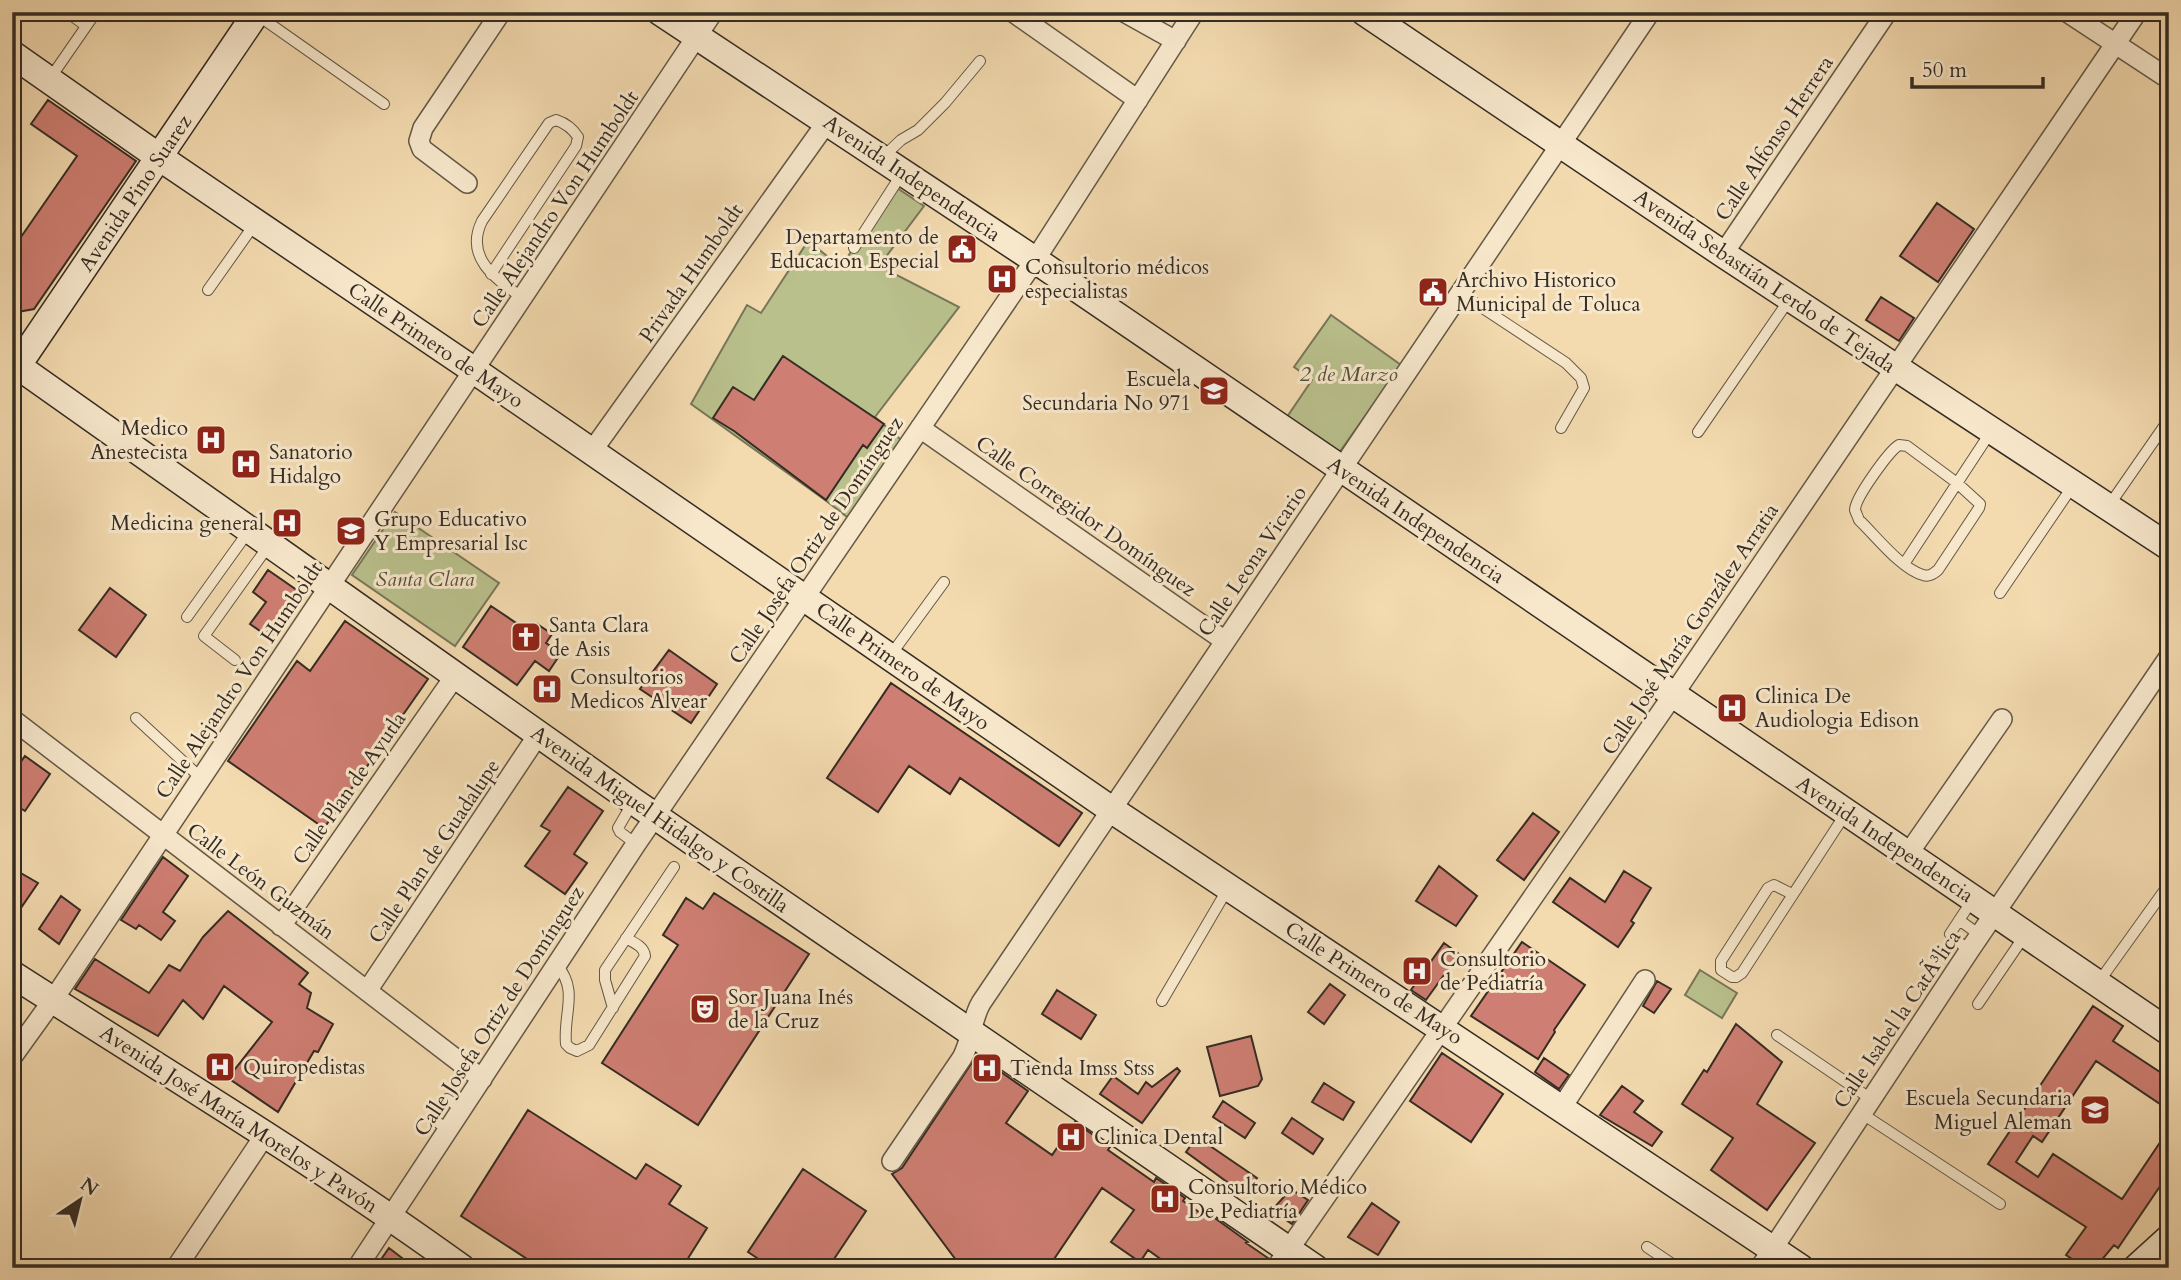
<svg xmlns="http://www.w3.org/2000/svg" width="2181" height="1280" viewBox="0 0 2181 1280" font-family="Cardo,serif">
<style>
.green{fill:#b9c08c;stroke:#777658;stroke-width:2}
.building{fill:#ce7e72;stroke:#352c23;stroke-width:2}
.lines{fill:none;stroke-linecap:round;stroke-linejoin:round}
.lane-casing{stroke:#645846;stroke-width:12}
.street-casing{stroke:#645846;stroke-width:22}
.secondary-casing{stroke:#352c23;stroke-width:29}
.lane{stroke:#f7e7cb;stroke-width:10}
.street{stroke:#f7e7cb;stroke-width:19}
.secondary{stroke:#f7e7cb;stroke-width:26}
.labels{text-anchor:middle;stroke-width:6;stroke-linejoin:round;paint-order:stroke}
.street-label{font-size:21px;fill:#352c23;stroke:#f7e7cb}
.poi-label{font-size:21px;fill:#352c23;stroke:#f7e7cb;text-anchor:start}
.park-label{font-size:21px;font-style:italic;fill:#56513d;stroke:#f7e7cb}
</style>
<rect width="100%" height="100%" fill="#f3daaf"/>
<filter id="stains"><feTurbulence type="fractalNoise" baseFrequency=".00286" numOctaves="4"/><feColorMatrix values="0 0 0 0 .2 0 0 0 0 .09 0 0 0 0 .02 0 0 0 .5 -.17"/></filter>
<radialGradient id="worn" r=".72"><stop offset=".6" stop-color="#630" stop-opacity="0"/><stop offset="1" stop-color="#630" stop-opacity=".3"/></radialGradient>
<path class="green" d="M894,186L924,206L879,266L959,307L875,417L908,446L855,523L825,500L691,404L747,305L761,313L808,241L841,267Z
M1331,315L1401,365L1339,453L1287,417L1312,380L1294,367Z
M395,512L499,583L455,646L352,575Z
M1700,970L1737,993L1722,1018L1685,995Z"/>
<path class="building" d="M48,100L136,161L34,309L12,313V250L77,156L31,124Z
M1937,203L1974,229L1938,282L1900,256Z
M1881,297L1914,318L1899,341L1866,320Z
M783,356L884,424L867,448L863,445L826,500L734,431L713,418L733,387L754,400Z
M268,570L301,593L270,638L250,624L266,602L253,592Z
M110,588L146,615L116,657L79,630Z
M491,606L531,633L537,624L552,634L546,643L561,653L549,671L535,661L517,685L463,647Z
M345,621L428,679L324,828L228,761L297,661L310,671Z
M669,650L717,684L691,723L640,689Z
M891,683L1082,813L1059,846L960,778L950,794L909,766L878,812L827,778Z
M25,756L50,774L25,811L12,803V774Z
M568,787L603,811L574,854L587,863L565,894L525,866L550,831L541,826Z
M1533,813L1559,832L1524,880L1497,860Z
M163,857L188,876L163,912L175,921L161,940L139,925L136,929L121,920Z
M1439,866L1477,896L1456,926L1416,901Z
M1624,871L1651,888L1631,921L1634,923L1618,947L1553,902L1570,878L1605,902Z
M19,872L38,883L12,921V883Z
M714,893L809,954L698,1125L602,1063L678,945L663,935L686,898L703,909Z
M61,896L80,910L59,944L39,929Z
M228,911L308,973L299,984L311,993L307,1008L333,1024L318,1052L314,1051L278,1112L228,1078L272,1022L224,986L203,1019L183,1000L158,1036L75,989L95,959L149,993L169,965L180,971L203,937Z
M1522,942L1585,985L1554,1030L1555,1032L1538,1059L1471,1016Z
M1444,943L1459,954L1426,1000L1411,990Z
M1657,981L1671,989L1654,1013L1643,1006Z
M1330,984L1345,995L1324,1024L1308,1012Z
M1057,990L1096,1015L1081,1039L1042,1014Z
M2093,1006L2123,1026L2113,1041L2169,1078V1110L2096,1061L2042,1142L2033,1136L2016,1162L2038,1177L2053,1154L2122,1199L2169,1129V1173L2118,1248L2114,1245L2095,1268H2074L2078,1263L2066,1255L2086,1227L1988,1164Z
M1736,1024L1782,1062L1757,1104L1815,1143L1767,1210L1711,1170L1733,1138L1682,1104L1704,1070L1707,1072Z
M1251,1036L1262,1079L1258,1086L1220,1096L1207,1047Z
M1442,1053L1503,1094L1471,1142L1410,1101Z
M977,1055L1028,1091L1006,1123L1052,1155L1075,1122L1110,1147L1108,1150L1154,1182L1156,1178L1185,1198L1183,1201L1209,1219L1212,1216L1248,1242L1246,1243L1268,1258L1264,1268H1173L1148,1250L1140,1262L1111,1242L1134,1210L1102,1188L1048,1268H962L892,1174L902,1168Z
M1544,1058L1569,1075L1559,1089L1535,1072Z
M1177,1068L1180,1071L1142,1123L1100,1094L1113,1076L1138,1094L1146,1082L1152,1087Z
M1324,1083L1354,1102L1343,1120L1312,1102Z
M1622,1086L1643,1101L1634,1112L1662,1132L1652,1146L1600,1115Z
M1223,1101L1255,1123L1245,1138L1213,1117Z
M528,1110L636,1179L646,1164L681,1186L669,1204L707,1228L682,1268H541L461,1216Z
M1292,1118L1323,1139L1313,1154L1282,1133Z
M1197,1137L1257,1178L1245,1195L1186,1152Z
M803,1169L866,1211L828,1268H772L748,1252Z
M1291,1189L1308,1200L1292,1224L1272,1210Z
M1372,1203L1399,1222L1378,1255L1348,1237Z
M389,1248L415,1268H375Z"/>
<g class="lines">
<g class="lane-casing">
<path id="lane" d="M67,12L86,26
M256,14L384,104
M49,80L96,12
M882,158L901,140L918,130L945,103L980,61
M854,248L901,175
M491,274L576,146L578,137C573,129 565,123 556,120L549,123L482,221C464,258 496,279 523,298
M208,290L254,225
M1460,293L1566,363L1581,378L1584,388L1561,428
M1698,432L1789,300
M1899,445L1907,446L1957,483L1980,504L1979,508L1938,570C1933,574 1929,577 1923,575C1902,570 1875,535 1859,520C1858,517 1856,513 1855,510C1855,498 1889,451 1899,445Z
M2108,507L2167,422
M1904,564L1990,433
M2000,593L2072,487
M187,617L248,532
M890,656L944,582
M235,660L204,636L269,545
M136,718L201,778
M633,802L618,828L620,832L636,844
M1792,894L1774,885L1768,888L1721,961V970L1732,977H1736L1742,973L1846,813
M1959,920L1980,935
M1969,951L1950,934L1973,899
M557,965C579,991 563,1013 566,1044L570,1048L577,1051L589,1045L645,956C644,946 634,943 626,938
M2098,983L2169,884
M1162,1001L1227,890
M1978,1004L2025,935
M613,1008L605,980V970L674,867
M1777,1035L1871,1099
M447,1099L462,1109
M1861,1113L2000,1204
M432,1119L448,1129
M1647,1247L1678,1268"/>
</g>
<g class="street-casing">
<path id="street" d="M1013,12L1138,100
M1124,12L1176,41
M2067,12L2169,79
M467,183L422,149L419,141L423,128L501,12
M1723,254L1887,12
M920,428L1225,641
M592,451L827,122
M12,719L482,1079
M1908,854L2002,719
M281,926L455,676
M367,991L538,735
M12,1057L53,1000L713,12
M1562,1107L1645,980
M892,1161L962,1058C972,1040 971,1020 981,1003L1650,12
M176,1268L265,1135
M357,1268L636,844L1035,260L1194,12
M1276,1268L1673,695L2137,12
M1760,1268L1969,951L2169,657"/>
</g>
<g class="secondary-casing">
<path id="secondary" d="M660,12L1035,260L2169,1032
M1364,12L1723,254L2169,547
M12,54L159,157L475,371L1112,810L1801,1268
M12,362L633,801L1315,1268
M12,374L257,12
M12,974C163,1071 317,1163 462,1268
M2136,1268L2169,1238"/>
</g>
<use href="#lane" class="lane"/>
<use href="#street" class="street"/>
<use href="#secondary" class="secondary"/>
</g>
<defs>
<g id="civic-square" transform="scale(1.575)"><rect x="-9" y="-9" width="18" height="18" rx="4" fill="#8f2418" stroke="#f7e7cb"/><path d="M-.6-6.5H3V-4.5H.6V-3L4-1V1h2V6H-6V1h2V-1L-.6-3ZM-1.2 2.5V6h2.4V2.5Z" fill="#fff"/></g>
<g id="hospital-square" transform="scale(1.575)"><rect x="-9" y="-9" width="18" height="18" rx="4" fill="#8f2418" stroke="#f7e7cb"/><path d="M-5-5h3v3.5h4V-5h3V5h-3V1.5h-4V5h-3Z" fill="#fff"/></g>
<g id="school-square" transform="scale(1.575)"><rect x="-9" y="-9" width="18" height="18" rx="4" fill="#8f2418" stroke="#f7e7cb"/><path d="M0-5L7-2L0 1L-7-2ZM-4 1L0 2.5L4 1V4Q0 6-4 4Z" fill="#fff"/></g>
<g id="university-square" transform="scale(1.575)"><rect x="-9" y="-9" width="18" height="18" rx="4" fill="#8f2418" stroke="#f7e7cb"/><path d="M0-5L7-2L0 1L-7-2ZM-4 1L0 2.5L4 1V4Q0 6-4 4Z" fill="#fff"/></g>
<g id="church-square" transform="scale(1.575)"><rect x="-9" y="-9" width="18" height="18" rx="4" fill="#8f2418" stroke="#f7e7cb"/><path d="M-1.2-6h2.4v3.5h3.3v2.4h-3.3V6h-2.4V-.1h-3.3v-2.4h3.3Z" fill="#fff"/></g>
<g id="theatre-square" transform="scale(1.575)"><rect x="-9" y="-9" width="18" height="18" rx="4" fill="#8f2418" stroke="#f7e7cb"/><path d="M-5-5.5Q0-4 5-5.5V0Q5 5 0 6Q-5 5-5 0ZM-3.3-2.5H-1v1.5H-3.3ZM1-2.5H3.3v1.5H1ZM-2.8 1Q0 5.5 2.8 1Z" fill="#fff"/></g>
</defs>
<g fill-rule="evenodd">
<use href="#civic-square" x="962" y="249"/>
<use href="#hospital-square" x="1002" y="279"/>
<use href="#civic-square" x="1433" y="292"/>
<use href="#school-square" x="1214" y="391"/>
<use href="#hospital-square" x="211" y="440"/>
<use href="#hospital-square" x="246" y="464"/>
<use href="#hospital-square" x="287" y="523"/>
<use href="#university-square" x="351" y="531"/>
<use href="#church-square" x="526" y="637"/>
<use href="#hospital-square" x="547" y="689"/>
<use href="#hospital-square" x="1732" y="708"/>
<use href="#hospital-square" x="1417" y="971"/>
<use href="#theatre-square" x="705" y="1009"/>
<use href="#hospital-square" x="220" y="1067"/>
<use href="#hospital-square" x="987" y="1068"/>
<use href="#school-square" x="2095" y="1110"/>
<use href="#hospital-square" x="1071" y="1137"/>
<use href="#hospital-square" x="1165" y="1199"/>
</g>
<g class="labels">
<g class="street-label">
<text transform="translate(1774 138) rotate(-56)" y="7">Calle Alfonso Herrera</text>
<text transform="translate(912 178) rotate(34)" y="7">Avenida Independencia</text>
<text transform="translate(135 193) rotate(-56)" y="7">Avenida Pino Suarez</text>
<text transform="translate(555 209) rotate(-56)" y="7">Calle Alejandro Von Humboldt</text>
<text transform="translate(691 273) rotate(-55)" y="7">Privada Humboldt</text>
<text transform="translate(1765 281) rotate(34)" y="7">Avenida Sebastián Lerdo de Tejada</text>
<text transform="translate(436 345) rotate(34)" y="7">Calle Primero de Mayo</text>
<text transform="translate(1086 516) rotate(35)" y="7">Calle Corregidor Domínguez</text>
<text transform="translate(1416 520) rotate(34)" y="7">Avenida Independencia</text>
<text transform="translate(816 540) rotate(-56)" y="7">Calle Josefa Ortiz de Domínguez</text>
<text transform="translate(1252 561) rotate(-56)" y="7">Calle Leona Vicario</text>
<text transform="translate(1690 629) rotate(-56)" y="7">Calle José María González Arratia</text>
<text transform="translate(903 666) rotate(35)" y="7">Calle Primero de Mayo</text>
<text transform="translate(239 680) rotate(-56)" y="7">Calle Alejandro Von Humboldt</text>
<text transform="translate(349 788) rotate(-55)" y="7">Calle Plan de Ayutla</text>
<text transform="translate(660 819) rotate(35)" y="7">Avenida Miguel Hidalgo y Costilla</text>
<text transform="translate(1885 839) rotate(34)" y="7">Avenida Independencia</text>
<text transform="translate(434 851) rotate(-56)" y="7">Calle Plan de Guadalupe</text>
<text transform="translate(261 881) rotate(37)" y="7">Calle León Guzmán</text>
<text transform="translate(1374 983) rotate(33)" y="7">Calle Primero de Mayo</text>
<text transform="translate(499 1011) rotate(-57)" y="7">Calle Josefa Ortiz de Domínguez</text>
<text transform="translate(1897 1019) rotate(-56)" y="7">Calle Isabel la CatÃ³lica</text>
<text transform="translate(239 1119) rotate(33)" y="7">Avenida José María Morelos y Pavón</text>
</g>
<g class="poi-label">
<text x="939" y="244" text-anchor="end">Departamento de<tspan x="939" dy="24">Educacion Especial</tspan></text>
<text x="1025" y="274">Consultorio médicos<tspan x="1025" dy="24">especialistas</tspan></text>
<text x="1456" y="287">Archivo Historico<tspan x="1456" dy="24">Municipal de Toluca</tspan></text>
<text x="1191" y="386" text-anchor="end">Escuela<tspan x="1191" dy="24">Secundaria No 971</tspan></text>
<text x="188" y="435" text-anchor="end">Medico<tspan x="188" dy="24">Anestecista</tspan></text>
<text x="269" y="459">Sanatorio<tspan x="269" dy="24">Hidalgo</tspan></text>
<text x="374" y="526">Grupo Educativo<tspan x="374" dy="24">Y Empresarial Isc</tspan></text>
<text x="264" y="530" text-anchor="end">Medicina general</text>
<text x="549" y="632">Santa Clara<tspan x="549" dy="24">de Asis</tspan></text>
<text x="570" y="684">Consultorios<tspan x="570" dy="24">Medicos Alvear</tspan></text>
<text x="1755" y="703">Clinica De<tspan x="1755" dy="24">Audiologia Edison</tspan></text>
<text x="1440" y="966">Consultorio<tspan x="1440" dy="24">de Pediatría</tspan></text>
<text x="728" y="1004">Sor Juana Inés<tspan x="728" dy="24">de la Cruz</tspan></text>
<text x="243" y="1074">Quiropedistas</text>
<text x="1010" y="1075">Tienda Imss Stss</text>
<text x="2072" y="1105" text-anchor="end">Escuela Secundaria<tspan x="2072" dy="24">Miguel Aleman</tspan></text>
<text x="1094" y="1144">Clinica Dental</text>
<text x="1188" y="1194">Consultorio Médico<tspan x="1188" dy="24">De Pediatría</tspan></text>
</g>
<g class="park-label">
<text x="1349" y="381">2 de Marzo</text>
<text x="425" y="586">Santa Clara</text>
</g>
</g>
<rect width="2181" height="1280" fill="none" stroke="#f3daaf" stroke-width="42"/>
<rect x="14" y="14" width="2153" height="1252" fill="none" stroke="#352c23" stroke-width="3.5"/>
<rect x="21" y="21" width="2139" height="1238" fill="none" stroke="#352c23" stroke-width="2"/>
<g transform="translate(80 1200) rotate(35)" stroke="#f7e7cb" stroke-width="5" paint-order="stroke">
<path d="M0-5L12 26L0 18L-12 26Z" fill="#352c23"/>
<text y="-10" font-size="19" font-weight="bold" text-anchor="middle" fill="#352c23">N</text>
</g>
<path d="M1912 77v10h131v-10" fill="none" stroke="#352c23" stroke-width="3.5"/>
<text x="1922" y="77" font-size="21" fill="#352c23" stroke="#f7e7cb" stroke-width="5" paint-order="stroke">50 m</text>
<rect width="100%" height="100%" filter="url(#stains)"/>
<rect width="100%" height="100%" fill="url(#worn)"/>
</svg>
